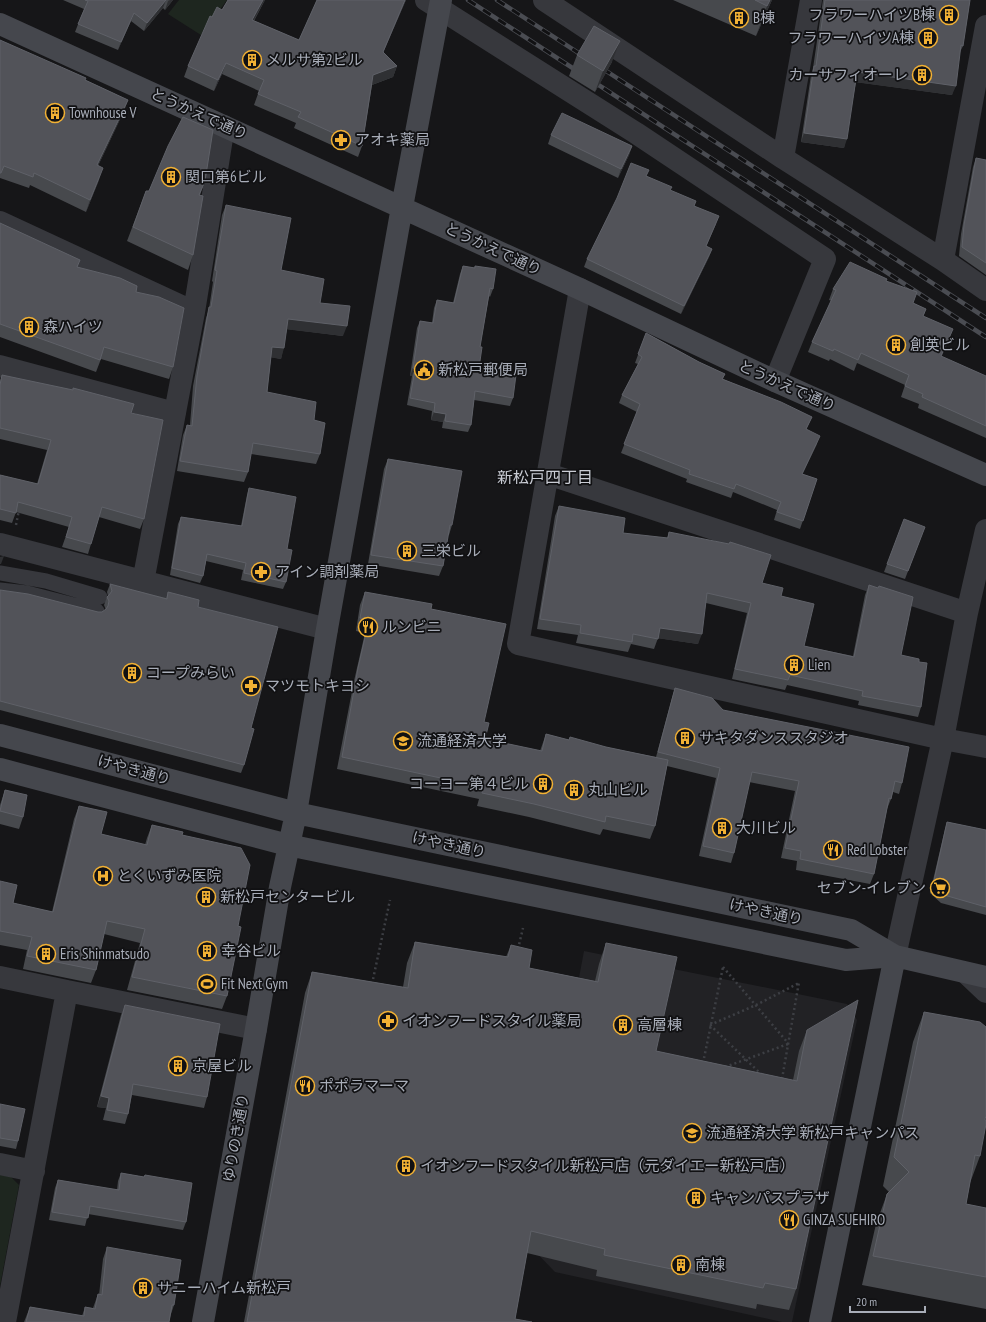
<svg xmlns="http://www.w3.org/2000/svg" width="986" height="1322" viewBox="0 0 986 1322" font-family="'PT Sans Narrow','Noto Sans JP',sans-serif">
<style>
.built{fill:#222225}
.green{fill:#1e261f}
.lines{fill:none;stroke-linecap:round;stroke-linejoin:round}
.path{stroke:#3d3f44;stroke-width:2.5;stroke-dasharray:2 3;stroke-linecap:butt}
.lane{stroke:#37383d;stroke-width:15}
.street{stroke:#37383d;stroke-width:22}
.secondary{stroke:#45474d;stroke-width:22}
.rail-casing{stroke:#4a4c52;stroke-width:4.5}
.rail{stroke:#111113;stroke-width:3;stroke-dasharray:9;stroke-linecap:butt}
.wall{fill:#47494d}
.shaded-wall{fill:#2f3033}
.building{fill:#525359;stroke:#5f6168}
.labels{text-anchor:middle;stroke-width:3.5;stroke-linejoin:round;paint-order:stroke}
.poi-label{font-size:15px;fill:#a8adb8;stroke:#111113;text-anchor:start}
.street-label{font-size:15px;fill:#a8adb8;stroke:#111113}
.neighbourhood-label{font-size:16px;fill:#c9ccd4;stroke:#111113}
</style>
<rect width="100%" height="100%" fill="#161618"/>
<path class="built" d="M584,951L847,1004L857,1020L792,1322H782L555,1272L529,1245Z"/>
<path class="green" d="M179,0H227L201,35L168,14Z
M0,1174L10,1176L19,1185L0,1286Z"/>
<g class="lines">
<path class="path" d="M16,525L19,510
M518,949L523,928
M723,967L788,1043
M372,984L390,900
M710,1025L756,1005L799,983
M710,1025L761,1074
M703,1063L723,967
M725,1067L788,1044
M782,1079L799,982"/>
<path class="lane" d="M0,573L46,581L100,597
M0,590L27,593L97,611"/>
<path class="street" d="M426,0L636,133L825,259L775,381
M544,0L783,158
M811,0L783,158L943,260L986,290
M0,222L194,312
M943,260L986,26
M580,289L518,644L943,739L986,747
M0,366L175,413
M548,474L967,613
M0,544L327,629
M143,582L194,312L224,126
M895,956L943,739L967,613L986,530
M966,973L986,992
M0,977L67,991L5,1322
M67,991L256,1029
M0,1164L34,1171"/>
<path class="secondary" d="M0,24L580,289L775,381L986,475
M0,735L296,813L851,930L895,956L986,977
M0,769L288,845L846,960L895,956
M203,1322L256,1029L280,887L296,813L327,629L402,207L441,0
M820,1322L895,956"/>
<g class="rail-casing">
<path id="rail" d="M468,0L986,337
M497,0L986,318"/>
</g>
<use href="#rail" class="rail"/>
</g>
<path class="wall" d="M63,0H173L165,10L163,8L144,31L131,21L118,50L75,32L84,9Z
M228,0H265L254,21L299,40L317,0H406L383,53L397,66L393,77L372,85L362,146L358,157L294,128L296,123L254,105L259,91L222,74L214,91L184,77L188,66L212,17L222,10Z
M673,0H772L756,36Z
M823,0H970L963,46L960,52L952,95L856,82L844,148L801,142L811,75L813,68Z
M0,40L128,100L124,111L98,166L99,180L86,212L30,185L29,188L0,178Z
M577,55L612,62L595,92L569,76Z
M551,135L632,146L629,155L618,178L548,144Z
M976,158L986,160V275L959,256L961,234L973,167Z
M646,176L695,206L716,224L706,246L712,249L709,257L681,314L584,267L587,259Z
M205,181L200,195L193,255L188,270L127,241L146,191H149Z
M226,205L281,270L320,303L343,336L287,329L281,359L271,357L267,392L314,420L320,454L316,464L251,454L248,472L244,482L177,471L183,435L187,425H190L193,386L206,318L209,309L213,282L212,281L222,215Z
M0,223L77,267L136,292L173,367L169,379L101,359L96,372L0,337Z
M463,266L474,268L475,266L493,289L490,297L489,296L480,347L479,368L513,398L510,406L474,400L471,425L468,432L442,428L443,422L431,420L432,411L407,405L412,376H410L417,328L420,321L432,323L434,308L437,300L453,303L460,274Z
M886,281L913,303L926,309L923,317L953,329L941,357L986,376V438L918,408L919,404L901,397L905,385L857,363L854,371L830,359L829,361L808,352L812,342L832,301L829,300L833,289Z
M646,333L699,362L725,374L723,379L812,417L806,430L817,444L802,474L817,479L800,529L774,520L777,510L733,492L731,498L686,482L687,479L621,453L637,412L619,403L622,395L638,364L635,363Z
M2,375L131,413L144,519L140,529L99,517L88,554L62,547L69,527L16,512L12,523L0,520V475L37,484L47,450L0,439V381Z
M388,459L452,525L449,535H448L443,566L439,576L368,564L384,469Z
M249,488L287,549L286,582L283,589L241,580L243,570L206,561L203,576L200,583L170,575L178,524L181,517L241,526L247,495Z
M559,506L623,533L667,538L669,532L762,583L781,596L804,646L853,656L865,595L869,585L901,655L919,662L921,707L918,717L858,705L859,701L787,685L785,690L732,679L747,613L706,603L698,644L658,638L654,649L631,644L628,652L576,643L578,635L537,629L555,516Z
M925,527L905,579L884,572L887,564Z
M110,584L166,598L168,592L198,607L251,728L244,765L241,773L0,710V590L98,612H102L106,610L104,605L107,597L108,596L107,592Z
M365,592L431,609L484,722L485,739L540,751L546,734L569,740L656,757L672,698L675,688L723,710L902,783L899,794L893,792L891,799L887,809L874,874L870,884L796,870L797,861L781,858L795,791L749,782L734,853L731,863L699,856L716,778L667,766L655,826L650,839L603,829L600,835L529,817L477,806L479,799L337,769L354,681L365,633L356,631L360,605Z
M5,790L23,817L19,829L0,824V805Z
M79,806L101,834L145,845L147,838L152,825L182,835L238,926L227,996L222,1009L127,990L140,943L104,934L96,970L91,983L23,969L27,950L0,945V881L13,903L52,912L74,819Z
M947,822L986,830V915L941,903L930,893L945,829Z
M415,942L506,957L511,945L529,968L595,981L599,964L606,943L656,1051L793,1080L799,1051L807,1030L796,1289L789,1310L757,1304L756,1309L596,1276L597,1270L527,1253L515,1319L532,1322H244L305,993L312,972L403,987L407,963Z
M125,1005L207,1097L204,1108L132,1095L128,1114L125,1124L103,1120L106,1108L97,1107L121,1015Z
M924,1012L980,1156L970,1183L966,1204L986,1208V1309L862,1285L876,1224L887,1194L889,1192L883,1186L913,1042Z
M0,1104L18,1141L16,1149L0,1146Z
M121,1173L144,1177L145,1175L186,1222L183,1230L88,1214L85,1226L49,1220L55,1188L58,1180L117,1190L118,1181Z
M107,1247L174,1305L171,1314L169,1322H24L30,1307L82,1316L85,1307L93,1308L98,1294L99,1295L103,1259Z"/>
<path class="shaded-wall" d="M166,0L163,8L144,31L147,23Z
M170,0H173L165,10L168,1Z
M263,0H265L248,31L252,20Z
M405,0H406L378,63L383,52Z
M770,0H772L756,36L767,6Z
M134,13L131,21L118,50L121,42Z
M620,41L612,62L595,92L603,71Z
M226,63L222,74L214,91L218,80Z
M397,66L393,77L369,86L373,75Z
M857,72L956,86L952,95L854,82Z
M128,100L124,111L93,176L97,165Z
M804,133L847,139L844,148L801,142Z
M632,146L629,155L618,178L621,169Z
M103,168L99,180L86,212L90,200Z
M719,216L716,224L703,254L706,246Z
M712,249L709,257L681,314L684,306Z
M288,319L347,326L343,336L284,329Z
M953,329L949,340L937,367L941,356Z
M272,347L284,348L281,359L268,357Z
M413,368L415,369L412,376H410Z
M434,412L446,414L443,422L431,420Z
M820,436L817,444L799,482L802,474Z
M4,556L1,564H0V557Z
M660,628L702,634L698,644L656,638Z
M101,1096L109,1098L106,1108L97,1107Z"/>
<path class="building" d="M85,0H166L147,23L134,13L121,42L78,24L88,1Z
M228,0H263L252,20L299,40L317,0H405L383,52L397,66L373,75L362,146L298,117L301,112L258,94L264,80L226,63L218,80L188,66L210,16L212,17L217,7L222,10Z
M755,0H770L767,6Z
M825,0H970L963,46L961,45L956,86L857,72L847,139L804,133L814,66H816Z
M594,26L620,41L603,71L577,55Z
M0,40L86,78L85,80L128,100L97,165L103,168L90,200L34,173L33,177L4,166L1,173H0Z
M562,113L632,146L621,169L551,135Z
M183,117L213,130L205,181L199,195L203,196L193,255L133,227L146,191H149L168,146Z
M976,158L986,160V263L962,247L964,225Z
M631,163L649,170L646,176L672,187L670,190L696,201L694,206L719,216L706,246L712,249L684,306L587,259L617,198Z
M226,205L291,218L281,270L324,279L320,303L350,306L347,326L288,319L284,348L272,347L267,392L316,402L314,420L325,423L320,454L253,443L248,472L180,461L187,425L192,426L197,376L209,307H211L217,271L215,270Z
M0,223L80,260L77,267L120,278L137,286L136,292L159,297L184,308L173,367L104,347L100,360L0,324Z
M850,262L887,279L886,281L917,292L913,303L926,309L923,316L953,329L941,356L986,376V426L922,397L923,394L905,386L909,375L861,353L858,360L834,349L833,351L812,342L836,290L833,289Z
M463,266L475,268V266L496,269L493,289L490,288L480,347H482L479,368L516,375L513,398L475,391L471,425L445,421L446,414L434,412L435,403L410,398L415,369L413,368L420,321L433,323L437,300L454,303Z
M646,333L699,362L725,374L722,379L781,402L812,417L806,429L820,436L802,474L817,479L803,521L777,512L781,502L736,484L734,489L689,474L690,470L624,444L640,404L622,395L642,357L638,354Z
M2,375L73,390V388L134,404L131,413L163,420L144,519L102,507L91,544L66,537L72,517L18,502L16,513L0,509V475L38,484L51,440L0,428V385Z
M388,459L462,471L452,525H450L443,566L371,555Z
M249,488L296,497L287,549L292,550L286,582L244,573L246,563L207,554L203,576L172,568L181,517L242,526Z
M559,506L625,518L623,533L668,538L669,532L729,544L730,542L771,555L762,583L783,588L781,596L814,604L804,646L854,657L869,585L878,588L879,586L913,597L901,655L919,659V662L927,663L921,707L862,696L863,691L790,675L788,680L735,669L751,603L707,593L702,634L660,628L658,639L633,634L632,642L580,633L581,625L540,619Z
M904,519L925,527L908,571L887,564Z
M110,584L167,599L168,592L199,600L198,607L278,627L251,728L254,729L244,765L0,701V590L28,594L98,612H102L106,609L108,606L109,601L107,597L109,595L112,591Z
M365,592L432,604L431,609L506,624L484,722L489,723L485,739L542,751L546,734L569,740L570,737L606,747L668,760L655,826L606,816L605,822L534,804L482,793L483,787L342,757L358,668L369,620L360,618Z
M675,688L712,698L723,710L909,747L902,783L895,781L891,799L889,798L874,874L800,859L801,851L785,848L799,781L752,772L734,853L703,846L720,768L658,752Z
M5,790L27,795L23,817L0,811Z
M79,806L107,812L101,834L147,845L152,825L183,832L182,835L241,848L250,865L238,926L241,927L227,996L132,977L145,929L107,921L96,970L27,956L32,937L0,931V881L17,885L13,903L53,912Z
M947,822L986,830V907L944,895L933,885Z
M415,942L508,957L511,945L532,950L529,968L598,982L606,943L677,957L656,1051L797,1081L807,1030L858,1000L796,1289L765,1283L763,1288L604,1255L605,1249L531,1231L515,1319L532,1322H247L312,972L408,988Z
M125,1005L220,1024L207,1097L133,1084L128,1114L107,1110L109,1098L101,1096Z
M924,1012L980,1022L986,1027V1115L985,1120H986V1124L980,1156L975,1155L966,1204L986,1208V1277L873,1256L887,1194L909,1172L894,1157Z
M0,1104L25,1109L18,1141L0,1138Z
M121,1173L144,1177L145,1175L192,1183L186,1222L90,1206L88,1218L52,1212L58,1180L119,1190Z
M107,1247L181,1260L174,1305H172L169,1322H26L30,1307L84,1316L85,1307L95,1309L98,1294L102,1295Z"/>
<defs>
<g id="building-ring" transform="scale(1)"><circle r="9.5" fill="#111113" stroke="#f2b134" stroke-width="1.5"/><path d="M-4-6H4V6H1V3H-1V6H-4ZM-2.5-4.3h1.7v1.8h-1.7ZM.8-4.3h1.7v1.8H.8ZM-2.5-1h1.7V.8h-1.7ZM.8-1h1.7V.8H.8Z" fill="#f2b134"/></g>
<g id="pharmacy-ring" transform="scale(1)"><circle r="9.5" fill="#111113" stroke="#f2b134" stroke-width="1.5"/><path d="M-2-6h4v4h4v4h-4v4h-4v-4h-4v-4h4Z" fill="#f2b134"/></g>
<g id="civic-ring" transform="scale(1)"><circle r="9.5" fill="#111113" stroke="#f2b134" stroke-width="1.5"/><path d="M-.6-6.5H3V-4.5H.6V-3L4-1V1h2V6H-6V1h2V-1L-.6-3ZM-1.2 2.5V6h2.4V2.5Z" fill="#f2b134"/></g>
<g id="restaurant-ring" transform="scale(1)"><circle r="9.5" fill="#111113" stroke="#f2b134" stroke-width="1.5"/><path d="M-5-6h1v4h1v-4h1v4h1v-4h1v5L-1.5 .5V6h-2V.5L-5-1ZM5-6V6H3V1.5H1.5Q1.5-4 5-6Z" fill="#f2b134"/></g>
<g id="university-ring" transform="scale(1)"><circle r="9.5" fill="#111113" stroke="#f2b134" stroke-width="1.5"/><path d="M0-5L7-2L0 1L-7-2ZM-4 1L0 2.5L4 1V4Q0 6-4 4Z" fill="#f2b134"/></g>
<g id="hospital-ring" transform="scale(1)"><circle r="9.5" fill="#111113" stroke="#f2b134" stroke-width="1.5"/><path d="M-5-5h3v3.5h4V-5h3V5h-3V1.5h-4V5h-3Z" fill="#f2b134"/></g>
<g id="supermarket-ring" transform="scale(1)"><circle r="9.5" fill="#111113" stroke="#f2b134" stroke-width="1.5"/><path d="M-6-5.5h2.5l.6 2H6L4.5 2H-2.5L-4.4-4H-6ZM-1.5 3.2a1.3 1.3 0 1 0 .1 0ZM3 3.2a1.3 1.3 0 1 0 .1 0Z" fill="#f2b134"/></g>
<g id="stadium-ring" transform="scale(1)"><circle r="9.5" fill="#111113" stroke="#f2b134" stroke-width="1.5"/><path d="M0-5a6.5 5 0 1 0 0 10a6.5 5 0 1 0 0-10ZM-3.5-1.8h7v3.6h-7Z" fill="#f2b134"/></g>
</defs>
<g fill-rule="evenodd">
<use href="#building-ring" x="949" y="15"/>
<use href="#building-ring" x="739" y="18"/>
<use href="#building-ring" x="928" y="38"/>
<use href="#building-ring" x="252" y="60"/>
<use href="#building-ring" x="922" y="75"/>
<use href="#building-ring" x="55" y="113"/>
<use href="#pharmacy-ring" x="341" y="140"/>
<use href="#building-ring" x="171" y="177"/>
<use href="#building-ring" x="29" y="327"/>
<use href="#building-ring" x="896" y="345"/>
<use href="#civic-ring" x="424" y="370"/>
<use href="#building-ring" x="407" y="551"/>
<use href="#pharmacy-ring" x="261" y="572"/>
<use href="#restaurant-ring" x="368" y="627"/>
<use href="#building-ring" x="794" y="665"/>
<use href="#building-ring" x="132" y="673"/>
<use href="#pharmacy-ring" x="251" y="686"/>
<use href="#building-ring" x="685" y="738"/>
<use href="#university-ring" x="403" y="741"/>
<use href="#building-ring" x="543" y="784"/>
<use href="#building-ring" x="574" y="790"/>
<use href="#building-ring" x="722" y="828"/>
<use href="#restaurant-ring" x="833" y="850"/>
<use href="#hospital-ring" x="103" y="876"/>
<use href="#supermarket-ring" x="940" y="888"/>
<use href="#building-ring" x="206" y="897"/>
<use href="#building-ring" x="207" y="951"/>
<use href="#building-ring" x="46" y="954"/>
<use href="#stadium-ring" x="207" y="984"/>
<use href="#pharmacy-ring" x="388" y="1021"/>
<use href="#building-ring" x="623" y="1025"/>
<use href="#building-ring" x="178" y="1066"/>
<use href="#restaurant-ring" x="305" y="1086"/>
<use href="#university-ring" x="692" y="1133"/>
<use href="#building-ring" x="406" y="1166"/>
<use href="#building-ring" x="696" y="1198"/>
<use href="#restaurant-ring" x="789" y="1220"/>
<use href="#building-ring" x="681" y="1265"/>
<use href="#building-ring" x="143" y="1288"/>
</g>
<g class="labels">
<g class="poi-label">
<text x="935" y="20" text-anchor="end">フラワーハイツB棟</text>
<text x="753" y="23">B棟</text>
<text x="914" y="43" text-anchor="end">フラワーハイツA棟</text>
<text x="266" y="65">メルサ第2ビル</text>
<text x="908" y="80" text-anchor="end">カーサフィオーレ</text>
<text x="69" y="118">Townhouse V</text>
<text x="355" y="145">アオキ薬局</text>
<text x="185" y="182">関口第6ビル</text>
<text x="43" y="332">森ハイツ</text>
<text x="910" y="350">創英ビル</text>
<text x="438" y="375">新松戸郵便局</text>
<text x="421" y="556">三栄ビル</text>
<text x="275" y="577">アイン調剤薬局</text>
<text x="382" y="632">ルンビニ</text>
<text x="808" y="670">Lien</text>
<text x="146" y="678">コープみらい</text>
<text x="265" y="691">マツモトキヨシ</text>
<text x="699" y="743">サキタダンススタジオ</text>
<text x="417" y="746">流通経済大学</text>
<text x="529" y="789" text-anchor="end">コーヨー第４ビル</text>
<text x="588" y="795">丸山ビル</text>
<text x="736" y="833">大川ビル</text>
<text x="847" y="855">Red Lobster</text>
<text x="117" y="881">とくいずみ医院</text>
<text x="926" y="893" text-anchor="end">セブン-イレブン</text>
<text x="220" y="902">新松戸センタービル</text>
<text x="221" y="956">幸谷ビル</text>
<text x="60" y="959">Eris Shinmatsudo</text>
<text x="221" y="989">Fit Next Gym</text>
<text x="402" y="1026">イオンフードスタイル薬局</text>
<text x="637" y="1030">高層棟</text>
<text x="192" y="1071">京屋ビル</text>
<text x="319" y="1091">ポポラマーマ</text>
<text x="706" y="1138">流通経済大学 新松戸キャンパス</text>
<text x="420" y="1171">イオンフードスタイル新松戸店（元ダイエー新松戸店）</text>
<text x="710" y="1203">キャンパスプラザ</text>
<text x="803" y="1225">GINZA SUEHIRO</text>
<text x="695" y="1270">南棟</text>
<text x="157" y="1293">サニーハイム新松戸</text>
</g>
<g class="street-label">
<text transform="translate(199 114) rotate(24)" y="5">とうかえで通り</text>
<text transform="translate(493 249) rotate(25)" y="5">とうかえで通り</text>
<text transform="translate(787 386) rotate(24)" y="5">とうかえで通り</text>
<text transform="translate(134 770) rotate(15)" y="5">けやき通り</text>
<text transform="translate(449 845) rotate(12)" y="5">けやき通り</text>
<text transform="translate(766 912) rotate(12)" y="5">けやき通り</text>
<text transform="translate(236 1138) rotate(-80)" y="5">ゆりのき通り</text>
</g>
<g class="neighbourhood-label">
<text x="545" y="483">新松戸四丁目</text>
</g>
</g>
<path d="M850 1306v6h75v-6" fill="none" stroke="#a8adb8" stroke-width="2"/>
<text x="856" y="1306" font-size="12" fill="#a8adb8" stroke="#111113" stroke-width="3" paint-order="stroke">20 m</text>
</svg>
